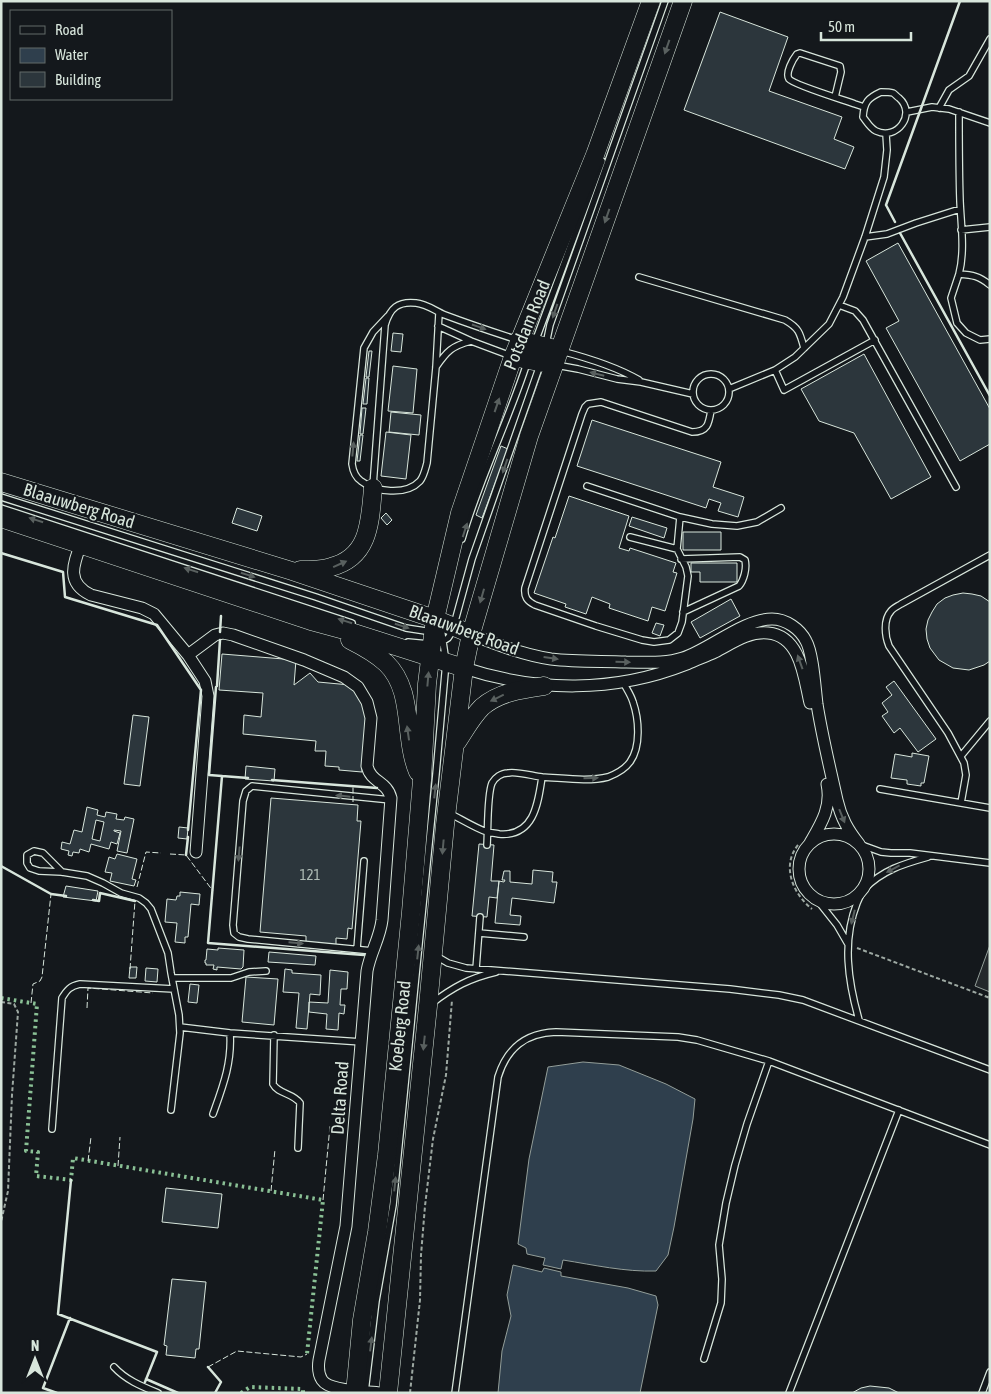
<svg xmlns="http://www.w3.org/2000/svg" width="991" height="1394" viewBox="0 0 991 1394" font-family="'Asap Condensed',sans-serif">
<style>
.parking{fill:#24282b;stroke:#939e99}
.water{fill:#2f3f4d;stroke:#939e99}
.building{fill:#2c363c;stroke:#d8e6dc;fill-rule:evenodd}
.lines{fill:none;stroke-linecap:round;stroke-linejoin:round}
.service-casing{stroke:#d8e6dc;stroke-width:8}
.minor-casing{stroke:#d8e6dc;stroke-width:13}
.primary-casing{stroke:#d8e6dc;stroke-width:19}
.path{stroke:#9da8a2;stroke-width:2;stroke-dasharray:4 2.5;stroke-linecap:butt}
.service{stroke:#14181c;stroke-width:5.5}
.minor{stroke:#14181c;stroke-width:11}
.primary{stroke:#14181c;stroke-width:18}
.hedge{stroke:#8ac095;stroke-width:4;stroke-dasharray:2.5 4;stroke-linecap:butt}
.fence{stroke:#d8e6dc;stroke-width:1;stroke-dasharray:6 2.5;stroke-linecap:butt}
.wall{stroke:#d8e6dc;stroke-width:2.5}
.oneway{fill:#59605f}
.labels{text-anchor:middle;stroke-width:4;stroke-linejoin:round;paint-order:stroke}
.number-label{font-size:15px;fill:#adbab4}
.street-label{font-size:18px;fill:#d8e6dc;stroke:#14181c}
</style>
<rect width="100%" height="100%" fill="#14181c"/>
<path class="parking" d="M990,945V992L975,986Z"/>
<path class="water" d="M583,1062L619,1065L666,1084L695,1099L693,1119L674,1227L668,1255L656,1271C625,1272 594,1265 563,1260L561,1269L543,1265L545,1258L527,1254L526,1248L518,1244L529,1159L548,1067Z
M513,1265L542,1272L544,1268L561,1272V1276L628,1288L656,1296L658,1305L640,1393H498L502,1351L511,1316L507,1295Z"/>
<path class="building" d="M720,12L788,37L769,91L842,117L834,139L854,147L845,169L684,110Z
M898,243L990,409V444L960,461L886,328L899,321L866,261Z
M393,333L403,334L401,352L391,351Z
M369,351H372L369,377H366Z
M864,354L931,477L891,499L854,433L819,421L801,389Z
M393,366L417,369L413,413L388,411Z
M366,378H369L367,404H363Z
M362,408H366L363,434H360Z
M391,412L421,415L419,435L389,432Z
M592,420L721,462L713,487L744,497L738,517L718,511L721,503L709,499L706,508L577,466Z
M386,432L411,435L406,479L381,476Z
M360,435H363L360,461H357Z
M501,446L508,449L482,518L476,515Z
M569,496L629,516L619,548L629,551L630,548L676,563L673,572L677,573L665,611L652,607L648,621L609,608L610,604L592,597L586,614L565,607L566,604L534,593L553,537L555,538Z
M237,508L262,516L257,531L232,523Z
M386,513L392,520L387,525L381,518Z
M632,517L667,528L664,538L629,526Z
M683,532H721V550H683Z
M691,563H737V582H700V572H691Z
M963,593L972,594L981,596L990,602V661L984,665L969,670L953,668L939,660L930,648L927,639L926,629L928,620L932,612L937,604L945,598L953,595Z
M731,599L740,616L700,638L691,622Z
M656,623L664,625L660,636L652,633Z
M222,654L296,660L294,685L310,673L318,682L350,685L365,703L367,713L362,772L339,770V767L325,766L326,751H315L316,741L243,734L244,715L261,717L263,693L219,690Z
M894,681L936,739L918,752L900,728L894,733L882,716L888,712L882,703L892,695L886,687Z
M133,715L149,717L140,786L124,784Z
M912,753L929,756L924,783H921V786L907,784V780L891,778L895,754L912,757Z
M246,766L275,769L274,781L245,779Z
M271,798L358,805L357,821H361L352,929L348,928L347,939L336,938V945L306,942V936L260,932Z
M87,807L98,810L97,815L105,817L106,812L117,814L116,819L124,820L125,817L134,819L127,853L117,851L121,831L114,830V831L120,833L117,844L111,842L109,849L91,844L89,852L80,849L79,853L73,852L72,856L68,855L69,851L61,849L62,842L70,844L74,830L82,832ZM96,820L104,822L100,841L92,839Z
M179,827L188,828L187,839L178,838Z
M479,844L494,845L491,881H499L497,898L489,897L487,917L472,916Z
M117,854L137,859L132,879L136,880L134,886L110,881L112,873L105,872L109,857L115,859Z
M533,870L553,872L552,882H557L554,903L512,898L510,915L521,916L520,925L495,923L499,881L504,882L505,880H502L504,871H510V882L532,884Z
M66,886L98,891L96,901L63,897Z
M180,892L200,894L199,905L191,904L188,937H185V943L175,942L177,923L165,922L167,899L176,900L177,896H180Z
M218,948L244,950L243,967L241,969L217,967V970L213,969L214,965H206V963H205V960H206L207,949L218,950Z
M269,952L316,956L315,965L268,962Z
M130,967H137L136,978H129Z
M146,968L158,969L157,982L145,981Z
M285,969L292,970V973L321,975L320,995L310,994L307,1029L296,1028L299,993L283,992Z
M330,970L348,972L347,989H341L340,1005H345L344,1014L339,1013L338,1030L326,1029L327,1014L309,1012V1002L328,1003Z
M246,977L278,979L274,1025L242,1022Z
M190,984L199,985L197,1003L188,1002Z
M166,1188L222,1194L218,1228L162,1222Z
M172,1279L206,1282L199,1349H196L195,1358L166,1355L167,1346L164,1345Z
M870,1386L889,1388L899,1393H852L861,1388Z"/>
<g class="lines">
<g class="service-casing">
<path id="service" d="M881,92C884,92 890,92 893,93C895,94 897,97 899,98C917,114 897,141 876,131C870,128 867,122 863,117C864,102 868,98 881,92Z
M835,97L841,72L840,66L800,53L797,54C793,59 785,73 789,79C794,85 844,100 855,104L864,107
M939,108L949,90L969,76L990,39
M907,112L932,107L949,109L990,123
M961,230L990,227
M865,237L887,234L916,223L960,209
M959,274C965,251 961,225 960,201C959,172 959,142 959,112
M639,277L785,320C799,328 800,333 804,348
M990,285C979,276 973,275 959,274L951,298L957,323L966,333L980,340L990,339
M839,305L855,311L863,320L956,487
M388,316L373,332L364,348L352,464C353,471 355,477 361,481C375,492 406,496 420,481C424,476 425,470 427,463L436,367L439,313
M438,326L471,341L511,356
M535,342L602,161
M546,344L550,325L665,1
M561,351C588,358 615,366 639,380
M556,365L578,369L617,379L641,382L693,394
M436,367C447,351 452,346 471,341
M775,370L784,390L875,340
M693 392a18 18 0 1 1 36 0a18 18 0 1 1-36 0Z
M729,389L775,370L795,357L829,324L843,297L865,237L884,177L887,150L886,134
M373,486L385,325C390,308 398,301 416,303C427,304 435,311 445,315C469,324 493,332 518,340
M587,486L680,517L712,524L737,526L757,522L781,508
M1,497L316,597L406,628L432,632
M1,508L352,623
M680,517L677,549L686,567L688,576L682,622L678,633L669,640L654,642L642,640L596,626L535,605C527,601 524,597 525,588L582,414L585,407L588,404L601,402L692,432C708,432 709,423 711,410
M630,537L677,549
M462,539C479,479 508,422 527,363
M681,559L740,557L745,560C747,568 744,580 739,586L683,612
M408,642L429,644
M440,643L448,638L452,632L472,559L540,365
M961,756L990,721
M542,777C563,778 588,782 608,777C616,774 625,769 630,762C641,747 639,719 633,702C631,695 626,688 623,682
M880,789L990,808
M961,803L966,775L964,763L948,733L889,646C885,636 883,620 891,611C893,608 898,606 901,604L990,555
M449,813C461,819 475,828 487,832C491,833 495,833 499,834C534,837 538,804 542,777C533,776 516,771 508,773C501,773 495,778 492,783C487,795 488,831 487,845
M859,844L881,852L891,853H910L990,863
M62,872L43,853L34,851L27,855V863L30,868L39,871L62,872L87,876L103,883L121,893L139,898L146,903L151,909L168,953L171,973L179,1015L180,1033L171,1110
M818,901L837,925L848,944
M479,933L524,937
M357,949L364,861
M373,951L248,939L239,937L234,933L233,925L243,801L246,791L252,786L391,800
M436,956L448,963L466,968L730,989L779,995L803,1000L990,1070
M476,969L480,917
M172,978H231L249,972L266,971
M431,1004C453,987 470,978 496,972
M859,1020C848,981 842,941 857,903C859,899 861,893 864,889C883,870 903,864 928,857
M180,1027L230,1033L362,1042
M274,1035L273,1084C278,1094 293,1093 300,1103L298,1148
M213,1114C223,1086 232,1063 230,1033
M52,1129L62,998C67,990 70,986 80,984L174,989
M704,1359L721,1303L722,1279L719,1245L726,1203L735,1165L747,1124L769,1061
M114,1367C126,1380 141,1386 158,1393
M365,1392L376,1301L393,1205L436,774L446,662L441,628
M455,1393L498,1077C507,1048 525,1033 556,1032L678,1037L697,1040L769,1061L990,1145
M789,1393L899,1110
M982,1393L990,1372"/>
</g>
<g class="minor-casing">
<path id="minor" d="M81,544C73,565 66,583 91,595L142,608L154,614L188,655L205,681L208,696L196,852
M471,634C497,645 523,655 551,659C576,662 601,661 626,662C645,662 665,664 683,658C710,649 744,619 772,619C786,619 800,629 806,641C813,653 815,688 817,704C822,736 830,768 837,800C841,818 848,830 859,844
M188,655L215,635L223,633L233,635L304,660L344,677L358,687L367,702L371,718L367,766C371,783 387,781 391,798L382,920C380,938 370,953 367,971L346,1226L319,1360C318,1367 318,1374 322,1380C330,1392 367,1391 381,1393
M464,668C537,692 614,693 687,664C696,660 706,656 715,652C731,644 748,631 768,633C801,636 804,678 810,703
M799 869a35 35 0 1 1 70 0a35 35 0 1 1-70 0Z
M810,843C821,824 832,807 827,784"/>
</g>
<g class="primary-casing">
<path id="primary" d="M519,340L559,350
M513,357L554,365
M1,482L292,571L435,619L471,634
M1,518L311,621L348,631L464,668
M300,570C310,570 321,570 331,567C370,557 370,521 373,488
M350,640C362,646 375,653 386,663C415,691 403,737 418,772
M457,742C465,730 472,717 482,707C499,692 523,689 544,686
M355,1393L362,1320L377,1232L387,1155L411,912L422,780L427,684L435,619L460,513L513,357L595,155L651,1
M388,1393L428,1006L445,825L464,668L471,634L529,436L683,1"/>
</g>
<path class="path" d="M798,845C781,866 793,894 812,909
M857,948L990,998
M1,1002L14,1004L18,1012L12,1095L8,1191L1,1222
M410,1393L420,1300L421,1255L425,1206L433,1139L446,1075L452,1000"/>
<use href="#service" class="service"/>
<use href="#minor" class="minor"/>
<use href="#primary" class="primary"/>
<path class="hedge" d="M1,998L37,1004L26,1151L38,1152L36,1176L71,1180L73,1158L323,1200L307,1354
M241,1393L250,1387L303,1389V1393"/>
<path class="fence" d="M353,802V786
M170,854L186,855L213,891
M137,887L146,852L161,853
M130,969L135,901
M31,1003L33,984L40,981L42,977L51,894
M87,1008L88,988L153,993
M88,1161L91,1137
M118,1166L120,1137
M271,1191L275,1149
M323,1200L330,1126
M208,1367L237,1351L301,1357L307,1354"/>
<path class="wall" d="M895,222L886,205L960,1
M900,233L990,396
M1,553L63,572L65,597L157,625L201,690L188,830
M220,632L221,616
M217,686L220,640
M216,687L209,775L248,778
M222,776L208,943L364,955
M272,780L377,788
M186,855L188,837
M1,866L51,894L66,896
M93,900L99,901L100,893L135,901
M71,1180L58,1314L157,1352L145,1382
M208,1367L221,1382L215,1393
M146,1379L178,1393
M57,1393L43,1388L70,1318"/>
</g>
<defs><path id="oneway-solid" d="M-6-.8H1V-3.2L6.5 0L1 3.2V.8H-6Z" transform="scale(1.25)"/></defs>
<g class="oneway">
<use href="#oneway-solid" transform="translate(667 47) rotate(109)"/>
<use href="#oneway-solid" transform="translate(607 216) rotate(109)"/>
<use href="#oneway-solid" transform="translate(555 311) rotate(109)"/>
<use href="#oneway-solid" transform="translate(479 327) rotate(19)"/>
<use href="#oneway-solid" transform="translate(597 374) rotate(-166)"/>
<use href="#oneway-solid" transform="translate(497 405) rotate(-71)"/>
<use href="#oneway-solid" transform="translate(353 449) rotate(-85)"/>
<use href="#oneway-solid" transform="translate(505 466) rotate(109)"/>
<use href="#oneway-solid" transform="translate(36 520) rotate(-162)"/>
<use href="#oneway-solid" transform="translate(465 530) rotate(-72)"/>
<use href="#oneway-solid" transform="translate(340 564) rotate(-24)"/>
<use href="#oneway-solid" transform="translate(191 570) rotate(-162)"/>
<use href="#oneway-solid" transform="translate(248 575) rotate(18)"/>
<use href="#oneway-solid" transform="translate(482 596) rotate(106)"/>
<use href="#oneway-solid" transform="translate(345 621) rotate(-162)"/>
<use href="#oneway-solid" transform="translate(402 626) rotate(17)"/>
<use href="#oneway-solid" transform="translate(551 658) rotate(8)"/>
<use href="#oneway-solid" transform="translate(623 662) rotate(1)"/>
<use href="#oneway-solid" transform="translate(800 662) rotate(-110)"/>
<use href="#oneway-solid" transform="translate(428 679) rotate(-85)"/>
<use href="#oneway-solid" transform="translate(497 698) rotate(154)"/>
<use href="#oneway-solid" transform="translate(408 733) rotate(-98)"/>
<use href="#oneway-solid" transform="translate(591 778) rotate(-2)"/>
<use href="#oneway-solid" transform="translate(435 791) rotate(-84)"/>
<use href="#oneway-solid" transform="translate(343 796) rotate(-174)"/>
<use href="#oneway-solid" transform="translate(842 816) rotate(68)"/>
<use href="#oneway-solid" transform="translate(443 847) rotate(95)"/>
<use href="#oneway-solid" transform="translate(239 854) rotate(95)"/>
<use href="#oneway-solid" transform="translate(893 869) rotate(152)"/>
<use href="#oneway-solid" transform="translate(853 917) rotate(104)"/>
<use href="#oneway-solid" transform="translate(296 943) rotate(5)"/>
<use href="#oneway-solid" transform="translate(418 952) rotate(-84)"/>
<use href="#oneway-solid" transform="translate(424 1043) rotate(96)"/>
<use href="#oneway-solid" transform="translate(395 1184) rotate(-84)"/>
<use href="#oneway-solid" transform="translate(371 1344) rotate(-83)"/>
</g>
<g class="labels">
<g class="number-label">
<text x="310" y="880">121</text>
</g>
<g class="street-label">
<text transform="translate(527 325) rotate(-68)" y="6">Potsdam Road</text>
<text transform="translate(79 506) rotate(17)" y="6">Blaauwberg Road</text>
<text transform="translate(464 630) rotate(20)" y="6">Blaauwberg Road</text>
<text transform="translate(400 1026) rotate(-84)" y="6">Koeberg Road</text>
<text transform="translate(340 1098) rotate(-86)" y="6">Delta Road</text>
</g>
</g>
<rect width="991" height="1394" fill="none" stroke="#d8e6dc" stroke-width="5"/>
<rect x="10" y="10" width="162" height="90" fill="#14181c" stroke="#626a69"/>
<rect x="20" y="26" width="25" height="8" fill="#14181c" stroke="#626a69"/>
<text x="55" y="35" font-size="15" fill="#d8e6dc">Road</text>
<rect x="20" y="48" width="25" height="15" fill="#2f3f4d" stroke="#626a69"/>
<text x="55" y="60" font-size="15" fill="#d8e6dc">Water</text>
<rect x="20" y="72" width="25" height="15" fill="#2c363c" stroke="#626a69"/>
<text x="55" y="85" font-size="15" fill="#d8e6dc">Building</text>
<g transform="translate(35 1359)" stroke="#14181c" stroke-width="4" paint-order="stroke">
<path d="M0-4L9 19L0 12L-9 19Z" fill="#d8e6dc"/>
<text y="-8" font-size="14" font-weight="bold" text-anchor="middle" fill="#d8e6dc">N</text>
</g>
<path d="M821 32v8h90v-8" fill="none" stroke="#d8e6dc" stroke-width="2.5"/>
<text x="828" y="32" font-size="15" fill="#d8e6dc" stroke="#14181c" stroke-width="4" paint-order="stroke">50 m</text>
</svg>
